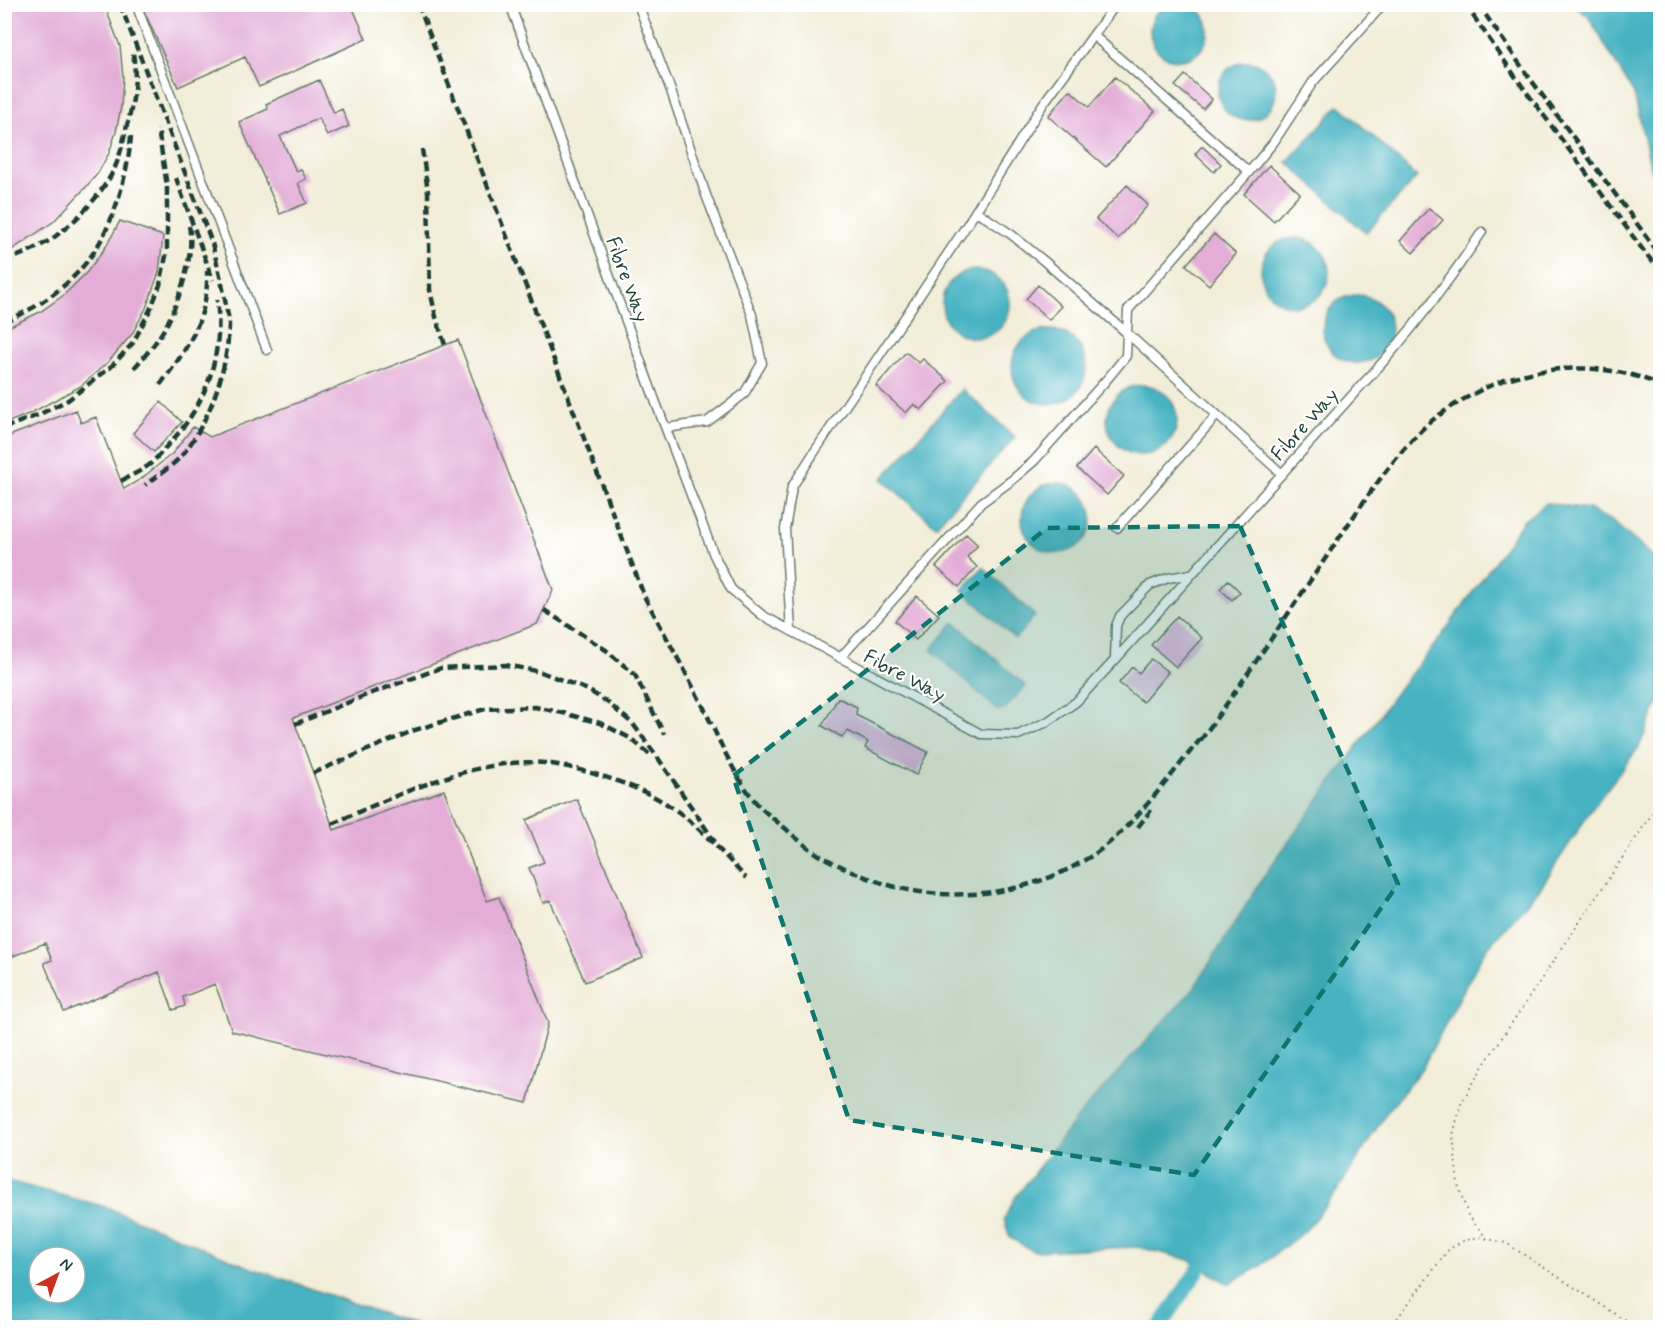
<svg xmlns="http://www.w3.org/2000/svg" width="1665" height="1332" viewBox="0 0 1665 1332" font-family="Mynerve,sans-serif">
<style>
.water{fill:#46b3c2;stroke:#32787b;stroke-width:1.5;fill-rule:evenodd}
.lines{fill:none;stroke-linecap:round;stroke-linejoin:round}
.canal{stroke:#46b3c2;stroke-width:15}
.building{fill:#e3add7}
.service-casing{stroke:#697b6d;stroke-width:11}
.path{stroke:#697b6d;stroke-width:2;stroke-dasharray:1.5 4.5;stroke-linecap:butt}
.service{stroke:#fff;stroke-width:8}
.rail{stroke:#1f3d34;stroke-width:4.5;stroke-dasharray:9 4.5;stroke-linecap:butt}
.marked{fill:#0f766e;fill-opacity:0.2;stroke:#0f766e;stroke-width:4.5;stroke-dasharray:12 8;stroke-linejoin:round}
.labels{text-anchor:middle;stroke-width:4.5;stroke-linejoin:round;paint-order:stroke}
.street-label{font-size:20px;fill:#1f3d34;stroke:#fff}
</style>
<rect width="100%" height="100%" fill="#fff"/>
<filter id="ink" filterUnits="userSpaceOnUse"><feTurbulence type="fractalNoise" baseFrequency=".0167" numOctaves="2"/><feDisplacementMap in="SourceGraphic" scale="12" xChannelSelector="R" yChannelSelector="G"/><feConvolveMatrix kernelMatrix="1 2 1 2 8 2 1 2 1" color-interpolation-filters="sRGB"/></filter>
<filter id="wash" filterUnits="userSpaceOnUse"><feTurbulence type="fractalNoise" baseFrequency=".008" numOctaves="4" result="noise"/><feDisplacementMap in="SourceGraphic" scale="24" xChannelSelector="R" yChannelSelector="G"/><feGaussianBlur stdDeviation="1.35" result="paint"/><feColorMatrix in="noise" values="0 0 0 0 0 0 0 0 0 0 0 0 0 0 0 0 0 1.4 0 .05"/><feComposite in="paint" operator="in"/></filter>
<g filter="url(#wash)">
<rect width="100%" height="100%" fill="#f2edd8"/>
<path class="water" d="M1150 31a29 29 0 1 1 58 0a29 29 0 1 1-58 0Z
M1573,5H1656L1660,12V193L1651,169L1634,94L1588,16Z
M1218 91a29 29 0 1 1 58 0a29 29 0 1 1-58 0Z
M1339,105L1417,177L1366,233L1287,162Z
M1261 272a34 34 0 1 1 68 0a34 34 0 1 1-68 0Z
M942 304a34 34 0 1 1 68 0a34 34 0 1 1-68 0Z
M1323 329a34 34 0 1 1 68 0a34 34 0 1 1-68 0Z
M1012 367a37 37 0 1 1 74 0a37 37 0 1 1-74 0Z
M1107 420a35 35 0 1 1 70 0a35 35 0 1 1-70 0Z
M962,389L1015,437L936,526L882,479Z
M1022 518a35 35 0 1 1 70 0a35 35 0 1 1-70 0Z
M1547,503L1588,509L1613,522L1660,562V699L1639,747L1594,806L1541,887L1484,952L1422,1068L1387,1112L1337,1191L1306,1230L1259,1267L1228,1284L1190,1260L1138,1247L1033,1251L1010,1238L1004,1219L1015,1198L1079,1115L1194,988L1266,873L1400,687L1440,638L1524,520Z
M983,567L1035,616L1015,639L962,590Z
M954,622L1026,686L1005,709L997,710L931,650Z
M4,1180L106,1207L249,1267L421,1327H5ZM39,1257H75V1293H39Z"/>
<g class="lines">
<path class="canal" d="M1159,1328L1200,1267"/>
</g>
<g id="blocks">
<path class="building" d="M4,4H104L120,46L123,77L121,107L116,132L109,153L98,173L86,187L53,222L13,249L4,252Z
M141,4H351L366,39L259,87L245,57L178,87Z
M1185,75L1212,99L1203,109L1175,86Z
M1115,77L1155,111L1106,167L1048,116L1070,90L1089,107Z
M319,80L334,113L342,109L349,126L327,136L319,118L280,136L296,171L301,169L306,179L298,183L307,203L280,214L239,122L268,109L266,104Z
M1202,146L1221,164L1214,172L1195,154Z
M1269,165L1300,193L1274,221L1244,194Z
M1127,185L1148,205L1118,239L1096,219Z
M1429,208L1443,220L1413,253L1400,241Z
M120,221L163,236L159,272L146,308L132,334L109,361L81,386L31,413L4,424V329L40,312L64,295L88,271L107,245Z
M1214,234L1236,254L1209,285L1186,265Z
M1038,285L1061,306L1049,320L1026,299Z
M458,340L553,590L537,624L293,718L334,830L444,790L487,901L499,897L548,1023L527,1103L232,1031L215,984L183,997L185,1006L173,1010L159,972L64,1012L44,963L52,960L45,943L4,960V438L76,410L81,423L96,417L124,489L141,479L173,453L193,427L210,437Z
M906,352L919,363L923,359L948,381L921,410L914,404L906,413L876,386Z
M161,402L182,422L154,452L133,433Z
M1094,449L1124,476L1107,495L1077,468Z
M966,534L978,545L967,557L977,567L959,587L936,567Z
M1228,580L1240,592L1232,600L1220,589Z
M917,596L939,615L916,640L895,621Z
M1177,616L1202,638L1176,667L1151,645Z
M1151,659L1168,672L1143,702L1119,683L1132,667L1139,673Z
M838,698L857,707L856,715L928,752L916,775L865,748L868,742L848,731L842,737L822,726Z
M577,799L643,958L585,982L550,900L543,903L529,868L544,862L526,820Z"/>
</g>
</g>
<g filter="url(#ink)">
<use href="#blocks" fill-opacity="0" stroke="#697b6d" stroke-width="1.5"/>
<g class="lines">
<g class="service-casing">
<path id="service" d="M136,4L267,350
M510,4L656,403L714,555L731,589L762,615L981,734L1018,735L1047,722L1076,702L1115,660L1357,390C1404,342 1444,288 1482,232
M638,4L670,88L706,195L752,315L762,363L744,394L707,422L666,428
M1094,36L1249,172
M976,211L1012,235L1044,261L1127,333L1282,474
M1117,528L1217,415
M791,631L785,529L792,487L813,454L967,225L1043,104L1116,4
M840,658L981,503L1012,480L1034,461L1108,378L1126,356L1128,310L1249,172L1273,143L1313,82L1379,9L1378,4
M1115,660L1116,626L1120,616L1150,585L1168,578L1192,574"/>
</g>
<path class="path" d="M1487,1239L1468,1215L1458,1185L1453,1135L1461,1104L1483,1066L1660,802
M1390,1328L1449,1249L1463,1241L1479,1237L1506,1243L1637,1328"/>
<use href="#service" class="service"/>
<path class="rail" d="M120,4L212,243C217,264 223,285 226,306C227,312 229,318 229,324C228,367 212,414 187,449C176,464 160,474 145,485
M418,4L645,598C665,634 684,670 703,706C719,740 734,776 758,805C766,813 776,821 785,828C796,838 809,849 821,856C849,871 883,886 914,891C977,901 1043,889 1096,853C1135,825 1172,773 1203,736
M1465,4L1517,79L1643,250L1660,271
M1478,4L1526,73L1660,255
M422,149L428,192L430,290L436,317L445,345
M176,178L213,280
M4,262C22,254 42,247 57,235C77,220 97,199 110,177C119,162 123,143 127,125C134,102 137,77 133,53
M4,321C41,308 77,280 97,247C116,216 128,172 131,136
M134,368C147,354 159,339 168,322C180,297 195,254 189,226
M160,385C187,349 209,318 207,271
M4,428L38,415L68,400L111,367L133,343L151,308L160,285L167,251V186L158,129
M121,481C130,476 141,471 149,465C155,460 160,454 165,448C205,408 224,357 217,300
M544,610L606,650L635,675L664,734
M295,724L369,694L441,668L506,665L541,672L588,690L607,702L633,724L656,755L715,842
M1200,741C1246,678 1289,612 1333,547C1356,513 1378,479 1405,448C1414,438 1423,427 1434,419C1455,403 1488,384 1514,377C1560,364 1616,365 1660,385
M313,773L415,730L485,709L535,707L563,713L600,723L630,738L649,754
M332,824C392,797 478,756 545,763C563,765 581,770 598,775C625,783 654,794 677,811C703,830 724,855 746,878
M1138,827L1151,810"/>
</g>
</g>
<path class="marked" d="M1240,526L1398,884L1194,1175L849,1120L733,776L1047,528Z"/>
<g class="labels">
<g class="street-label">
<text transform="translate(628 279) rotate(70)" y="7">Fibre Way</text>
<text transform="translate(1304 424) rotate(-48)" y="7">Fibre Way</text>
<text transform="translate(905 675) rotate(28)" y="7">Fibre Way</text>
</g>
</g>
<rect width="1665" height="1332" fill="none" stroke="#fff" stroke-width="24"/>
<g transform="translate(57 1275) rotate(41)"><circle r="28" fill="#ffffff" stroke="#a5b1ae" stroke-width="1.5"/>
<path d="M0-4.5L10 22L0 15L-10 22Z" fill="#c8321e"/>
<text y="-9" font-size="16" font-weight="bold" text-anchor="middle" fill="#1f3d34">N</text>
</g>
</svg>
